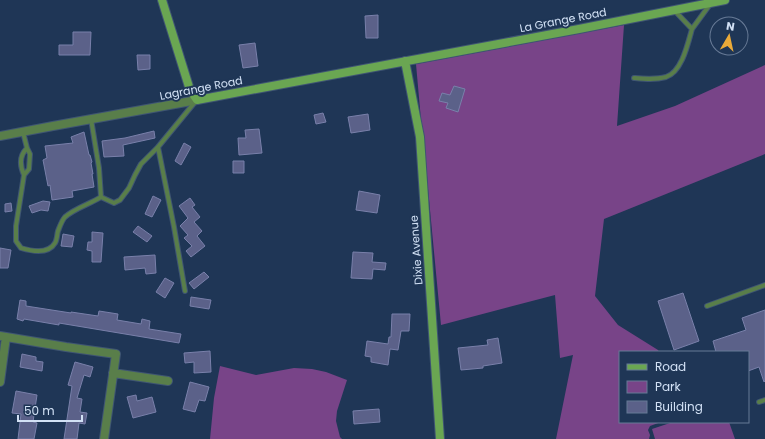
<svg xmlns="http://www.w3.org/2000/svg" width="765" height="439" viewBox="0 0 765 439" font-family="Poppins,sans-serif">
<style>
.green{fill:#784488}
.building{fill:#5b6189;stroke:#7980aa}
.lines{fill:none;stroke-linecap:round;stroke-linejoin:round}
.lane-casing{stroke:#3f5573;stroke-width:6}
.street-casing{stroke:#3f5573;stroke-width:10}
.secondary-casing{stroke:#3f5573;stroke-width:10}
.lane{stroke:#597e4a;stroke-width:4}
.street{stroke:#597e4a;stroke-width:8}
.secondary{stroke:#6aa652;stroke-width:8}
.labels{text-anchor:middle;stroke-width:4;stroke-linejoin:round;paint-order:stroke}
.street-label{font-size:11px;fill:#d2e1f5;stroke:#1f3656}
</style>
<rect width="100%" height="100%" fill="#1f3656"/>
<path class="green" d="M624,25L617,126L675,106L765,65V154L604,219L595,296L618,325L658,350L659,352H620V422H661L650,426L648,430L650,435L649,439H556L573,355L560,358L555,295L441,325L428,189L424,136L421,120L416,64Z
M220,366L256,375L294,368L312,369L326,372L347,380L337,411L336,421L340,437L342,439H210L214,398Z
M673,422H729L735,439H655L652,429Z"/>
<path class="building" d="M378,15V38H366L365,16Z
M73,32H91L90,55H59V45H73Z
M255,43L258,66L243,68L239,45Z
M137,55H150V69L138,70Z
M454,86L465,89L458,112L446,108L448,103L439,101L442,93L450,95Z
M323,113L326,122L316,124L314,115Z
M368,114L370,130L351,133L348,117Z
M259,129L262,153L239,155L238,138H246L245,130Z
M154,131L155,138L123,145L124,156L104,157L102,141L125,138Z
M84,132L89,155H90L92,162L91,163L93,174H92L94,187L72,191L73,197L52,200L50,185L48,186L43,160L47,158L45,146L73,143L71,137Z
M184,143L191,147L181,165L175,161Z
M233,161H244V173H233Z
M359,191L380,195L377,213L356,210Z
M153,196L161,200L152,217L145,214Z
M190,198L195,205L192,207L200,217L194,222L202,231L197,236L205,246L191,257L186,251L192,246L184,238L188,235L180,226L188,218L179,206Z
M43,201L50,202L48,211L41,210L32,213L29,206Z
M11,203L12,211L5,212V204Z
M138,226L152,236L147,242L133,232Z
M92,232L103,233L101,262H92V251L87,250L88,242H92Z
M63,234L74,236L72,247L61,246Z
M0,248L11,250L8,268H0Z
M353,252L373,253L372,262L386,263L385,270L373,269L372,279L351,278Z
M155,255L156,273L146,274L145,268L125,270L124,257Z
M204,272L209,277L194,289L189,283Z
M165,278L174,283L165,298L156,292Z
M683,293L699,341L674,350L658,301Z
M191,297L211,300L209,309L190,306Z
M20,300L26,301V306L71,313V312L98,316L99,311L118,314L117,320L141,324L142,319L150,321L149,329L181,334L179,343L59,323V325L24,319L23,321L17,319Z
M765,310V381L764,382L759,367L748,371V352H716L713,341L746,330L742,318Z
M392,314H410L409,331H401L398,350L390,349L388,365L371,362V357L365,356L367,341L388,344L389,337H391Z
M498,338L502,363L483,366V368L461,370L458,348L488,345L487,340Z
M210,351L211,372L194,373V362L185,363L184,353Z
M22,354L36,357V361L43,362L42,371L20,367Z
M75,362L93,367L90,377L84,375L77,398L82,399L80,412L87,413L85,424L79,423L77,439H64L72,386L68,385Z
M190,382L209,387L205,401L199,400L195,412L183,409Z
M16,391L37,395L33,422L37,423L34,439H18L21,414L12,413Z
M136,395L137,401L152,397L156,412L133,418L127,397Z
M379,409L380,422L354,424L353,411Z"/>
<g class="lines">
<g class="lane-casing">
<path id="lane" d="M674,10L692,29L711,3
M634,78C645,79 655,80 666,77C682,72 688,43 692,29
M91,119L99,168L101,197
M23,132L27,148
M158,147L174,227L185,291
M27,148L30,154L29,169L24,175C20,166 19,156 27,148Z
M24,175L16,226V241L21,248C31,251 48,255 55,243C57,240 57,235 58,231C60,226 62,220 65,217C75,208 90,204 101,197L114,203L120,200L129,188L135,175L141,164L158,147L195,102
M707,306L765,285
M759,402L765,400"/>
</g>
<g class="street-casing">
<path id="street" d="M0,136L53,126L197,100
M0,336L66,347L116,354L104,439
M113,373L168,381
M0,382L6,337"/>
</g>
<g class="secondary-casing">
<path id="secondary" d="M162,0L190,90L197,100L579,29L725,0
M405,61L420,137L440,439"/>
</g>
<use href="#lane" class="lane"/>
<use href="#street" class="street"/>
<use href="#secondary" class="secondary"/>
</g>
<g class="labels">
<g class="street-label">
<text transform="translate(563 20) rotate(-11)" y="4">La Grange Road</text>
<text transform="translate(201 88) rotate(-11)" y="4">Lagrange Road</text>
<text transform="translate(416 250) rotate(-94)" y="4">Dixie Avenue</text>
</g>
</g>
<rect x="619" y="351" width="130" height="72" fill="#1f3656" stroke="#677a96"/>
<rect x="627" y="364" width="20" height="6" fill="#6aa652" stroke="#677a96"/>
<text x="655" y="371" font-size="12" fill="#d2e1f5">Road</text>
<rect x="627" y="381" width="20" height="12" fill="#784488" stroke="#677a96"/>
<text x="655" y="391" font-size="12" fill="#d2e1f5">Park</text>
<rect x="627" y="401" width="20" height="12" fill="#5b6189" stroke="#677a96"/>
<text x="655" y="411" font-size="12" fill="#d2e1f5">Building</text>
<g transform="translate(729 36) rotate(9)"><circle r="19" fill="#1f3656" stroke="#677a96"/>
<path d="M0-3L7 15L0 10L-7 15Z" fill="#eaaa39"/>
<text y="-6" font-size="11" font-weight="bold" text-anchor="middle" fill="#d2e1f5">N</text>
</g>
<path d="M18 415v6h64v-6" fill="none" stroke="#d2e1f5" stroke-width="2"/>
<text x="24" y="415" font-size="12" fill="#d2e1f5" stroke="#1f3656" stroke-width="3" paint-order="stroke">50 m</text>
</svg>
